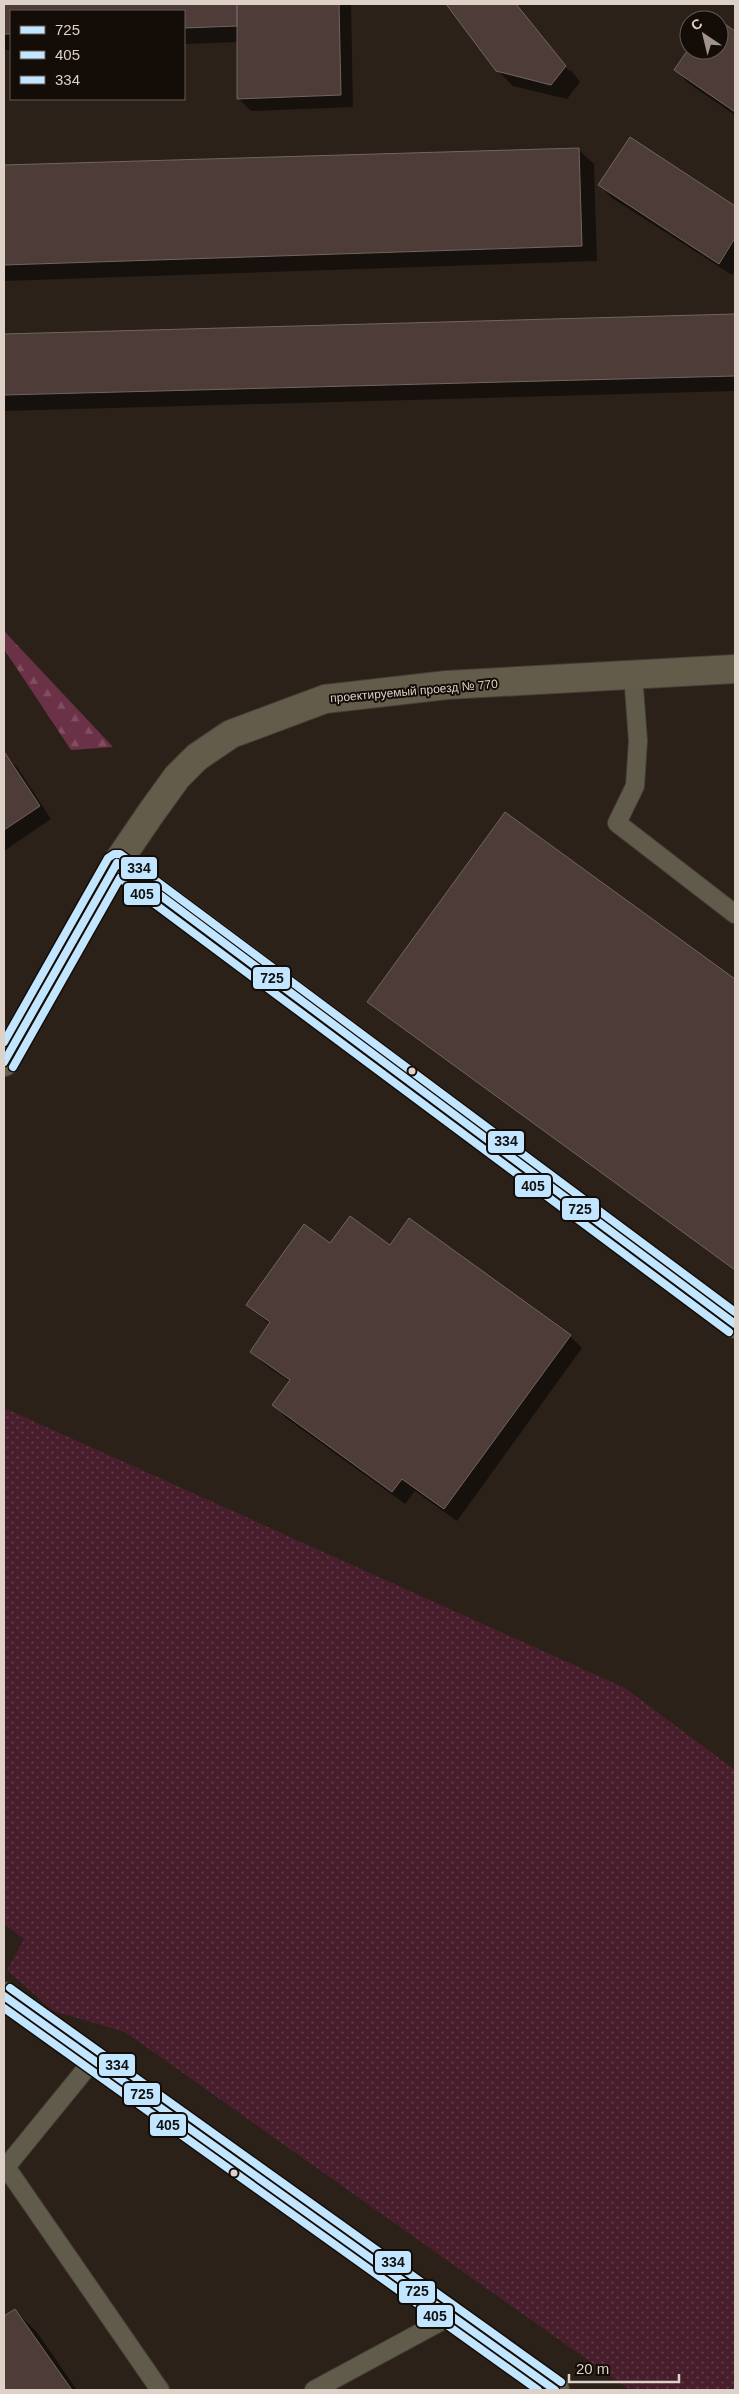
<svg xmlns="http://www.w3.org/2000/svg" width="739" height="2394" viewBox="0 0 739 2394" font-family="Helvetica,sans-serif">
<style>
.forest{fill:url(#forest-firs)}
.park{fill:url(#park-dots)}
.shadow{fill:#0007}
.building{fill:#4e3c38;stroke:#706561}
.lines{fill:none;stroke-linecap:round;stroke-linejoin:round}
.lane-casing{stroke:#463d37;stroke-width:20}
.secondary-casing{stroke:#463d37;stroke-width:30}
.lane{stroke:#615b4b;stroke-width:18}
.secondary{stroke:#645c4a;stroke-width:28}
.bus-1-casing{stroke:#140c06;stroke-width:11}
.bus-2-casing{stroke:#140c06;stroke-width:11}
.bus-3-casing{stroke:#140c06;stroke-width:11}
.bus-1{stroke:#c2e6ff;stroke-width:8}
.bus-2{stroke:#c2e6ff;stroke-width:8}
.bus-3{stroke:#c2e6ff;stroke-width:8}
.bus-dot{fill:#ddd1c8;stroke:#140c06;stroke-width:2}
.labels{text-anchor:middle;stroke-width:4;stroke-linejoin:round;paint-order:stroke}
.street-label{font-size:12px;fill:#ddd1c8;stroke:#140c06}
.line-badge{stroke:#140c06;stroke-width:2}
.pale-badge-label{font-size:14px;text-anchor:middle;font-weight:bold;fill:#111}
</style>
<defs>
<pattern id="forest-firs" width="22" height="20" patternUnits="userSpaceOnUse" patternTransform="scale(1.25)"><rect width="22" height="20" fill="#6b3146"/><path d="M5 1l3.5 6h-7zM16 11l3.5 6h-7z" fill="#804e5f"/></pattern>
<pattern id="park-dots" width="8" height="8" patternUnits="userSpaceOnUse" patternTransform="scale(1.25)"><rect width="8" height="8" fill="#481e2d"/><path d="M2 2h.1M6 6h.1" fill="none" stroke="#623e4a" stroke-width="1.8" stroke-linecap="round"/></pattern>
</defs>
<rect width="100%" height="100%" fill="#2b2119"/>
<path class="forest" d="M4,631L113,747L71,750L4,649Z"/>
<path class="park" d="M4,1408L625,1688L735,1770V2390H630L125,2032L53,2011L7,1970L24,1939L4,1924Z"/>
<path class="shadow" d="M4,4H351L353,107L251,111L238,98L239,42L184,44V11H11V50H4Z
M448,4H514L569,71L571,70L580,82L567,99L513,86L497,70Z
M719,22L735,33V115L688,83L676,70L689,50H719Z
M630,139L735,208V270L732,275L612,198L600,185Z
M578,149L594,164L597,261L4,281V166Z
M735,316V391L4,411V335Z
M4,755L17,767L51,819L4,851Z
M505,814L735,981V1269L373,1006Z
M331,1245L390,1246L570,1336L582,1348L457,1521L415,1491L405,1504L286,1418L274,1405L290,1382L264,1364L251,1351L270,1325L247,1304Z
M15,2311L36,2331L77,2390H4V2318Z"/>
<path class="building" d="M4,4H237V26L184,28V11H11V34H4Z
M237,4H339L341,95L237,99Z
M446,4H516L566,66L551,85L496,71Z
M719,20L735,31V112L674,70L689,48V50H719Z
M630,137L735,206V238L719,264L598,185Z
M579,148L582,246L4,265V165Z
M735,314V376L4,395V334Z
M5,753L40,806L4,830V754Z
M505,812L735,979V1270L367,1002Z
M350,1216L390,1245L409,1218L571,1335L444,1509L402,1479L392,1492L272,1405L290,1380L250,1352L270,1322L246,1305L304,1224L330,1243Z
M15,2309L72,2390H4V2316Z"/>
<g class="lines">
<g class="lane-casing">
<path id="lane" d="M633,674L638,741L635,786L617,823L735,914
M6,2167L160,2390
M4,2174L6,2167L94,2059
M314,2390L451,2316"/>
</g>
<g class="secondary-casing">
<path id="secondary" d="M117,863L735,1324
M4,1062L117,863L151,813L177,777L197,757L231,734L325,699L447,685L735,669
M4,1996L555,2390"/>
</g>
<use href="#lane" class="lane"/>
<use href="#secondary" class="secondary"/>
<g class="bus-1-casing">
<path id="bus-1" d="M117,863L735,1324
M4,1062L117,863
M4,1996L555,2390"/>
</g>
<g class="bus-2-casing">
<path id="bus-2" d="M13,1067L120,878L729,1332
M4,2008L538,2390"/>
</g>
<g class="bus-3-casing">
<path id="bus-3" d="M4,1042L108,858L114,854H120L735,1312
M10,1988L561,2382"/>
</g>
<use href="#bus-1" class="bus-1"/>
<use href="#bus-2" class="bus-2"/>
<use href="#bus-3" class="bus-3"/>
</g>
<g class="bus-dot">
<circle cx="412" cy="1071" r="4.5"/>
<circle cx="234" cy="2173" r="4.5"/>
</g>
<g class="labels">
<g class="street-label">
<text transform="translate(414 691) rotate(-5)" y="4">проектируемый проезд № 770</text>
</g>
</g>
<g class="line-badge">
<rect x="120" y="856" width="38" height="24" rx="5" fill="#c2e6ff"/>
<rect x="123" y="882" width="38" height="24" rx="5" fill="#c2e6ff"/>
<rect x="252" y="966" width="39" height="24" rx="5" fill="#c2e6ff"/>
<rect x="487" y="1130" width="38" height="24" rx="5" fill="#c2e6ff"/>
<rect x="514" y="1174" width="38" height="24" rx="5" fill="#c2e6ff"/>
<rect x="561" y="1197" width="39" height="24" rx="5" fill="#c2e6ff"/>
<rect x="98" y="2053" width="38" height="24" rx="5" fill="#c2e6ff"/>
<rect x="123" y="2082" width="38" height="24" rx="5" fill="#c2e6ff"/>
<rect x="149" y="2113" width="38" height="24" rx="5" fill="#c2e6ff"/>
<rect x="374" y="2250" width="38" height="24" rx="5" fill="#c2e6ff"/>
<rect x="398" y="2280" width="38" height="24" rx="5" fill="#c2e6ff"/>
<rect x="416" y="2304" width="38" height="24" rx="5" fill="#c2e6ff"/>
</g>
<g class="pale-badge-label">
<text x="139" y="873">334</text>
<text x="142" y="899">405</text>
<text x="272" y="983">725</text>
<text x="506" y="1146">334</text>
<text x="533" y="1191">405</text>
<text x="580" y="1214">725</text>
<text x="117" y="2070">334</text>
<text x="142" y="2099">725</text>
<text x="168" y="2130">405</text>
<text x="393" y="2267">334</text>
<text x="417" y="2296">725</text>
<text x="435" y="2321">405</text>
</g>
<rect width="739" height="2394" fill="none" stroke="#ddd1c8" stroke-width="10"/>
<rect x="10" y="10" width="175" height="90" fill="#140c06" stroke="#645b54"/>
<rect x="20" y="26" width="25" height="8" fill="#c2e6ff" stroke="#645b54"/>
<text x="55" y="35" font-size="15" fill="#ddd1c8">725</text>
<rect x="20" y="51" width="25" height="8" fill="#c2e6ff" stroke="#645b54"/>
<text x="55" y="60" font-size="15" fill="#ddd1c8">405</text>
<rect x="20" y="76" width="25" height="8" fill="#c2e6ff" stroke="#645b54"/>
<text x="55" y="85" font-size="15" fill="#ddd1c8">334</text>
<g transform="translate(704 35) rotate(325)"><circle r="24" fill="#140c06" stroke="#645b54"/>
<path d="M0-4L9 19L0 12L-9 19Z" fill="#9f938b"/>
<text y="-8" font-size="14" font-weight="bold" text-anchor="middle" fill="#ddd1c8">С</text>
</g>
<path d="M569 2374v8h110v-8" fill="none" stroke="#ddd1c8" stroke-width="2.5"/>
<text x="576" y="2374" font-size="15" fill="#ddd1c8" stroke="#140c06" stroke-width="4" paint-order="stroke">20 m</text>
</svg>
